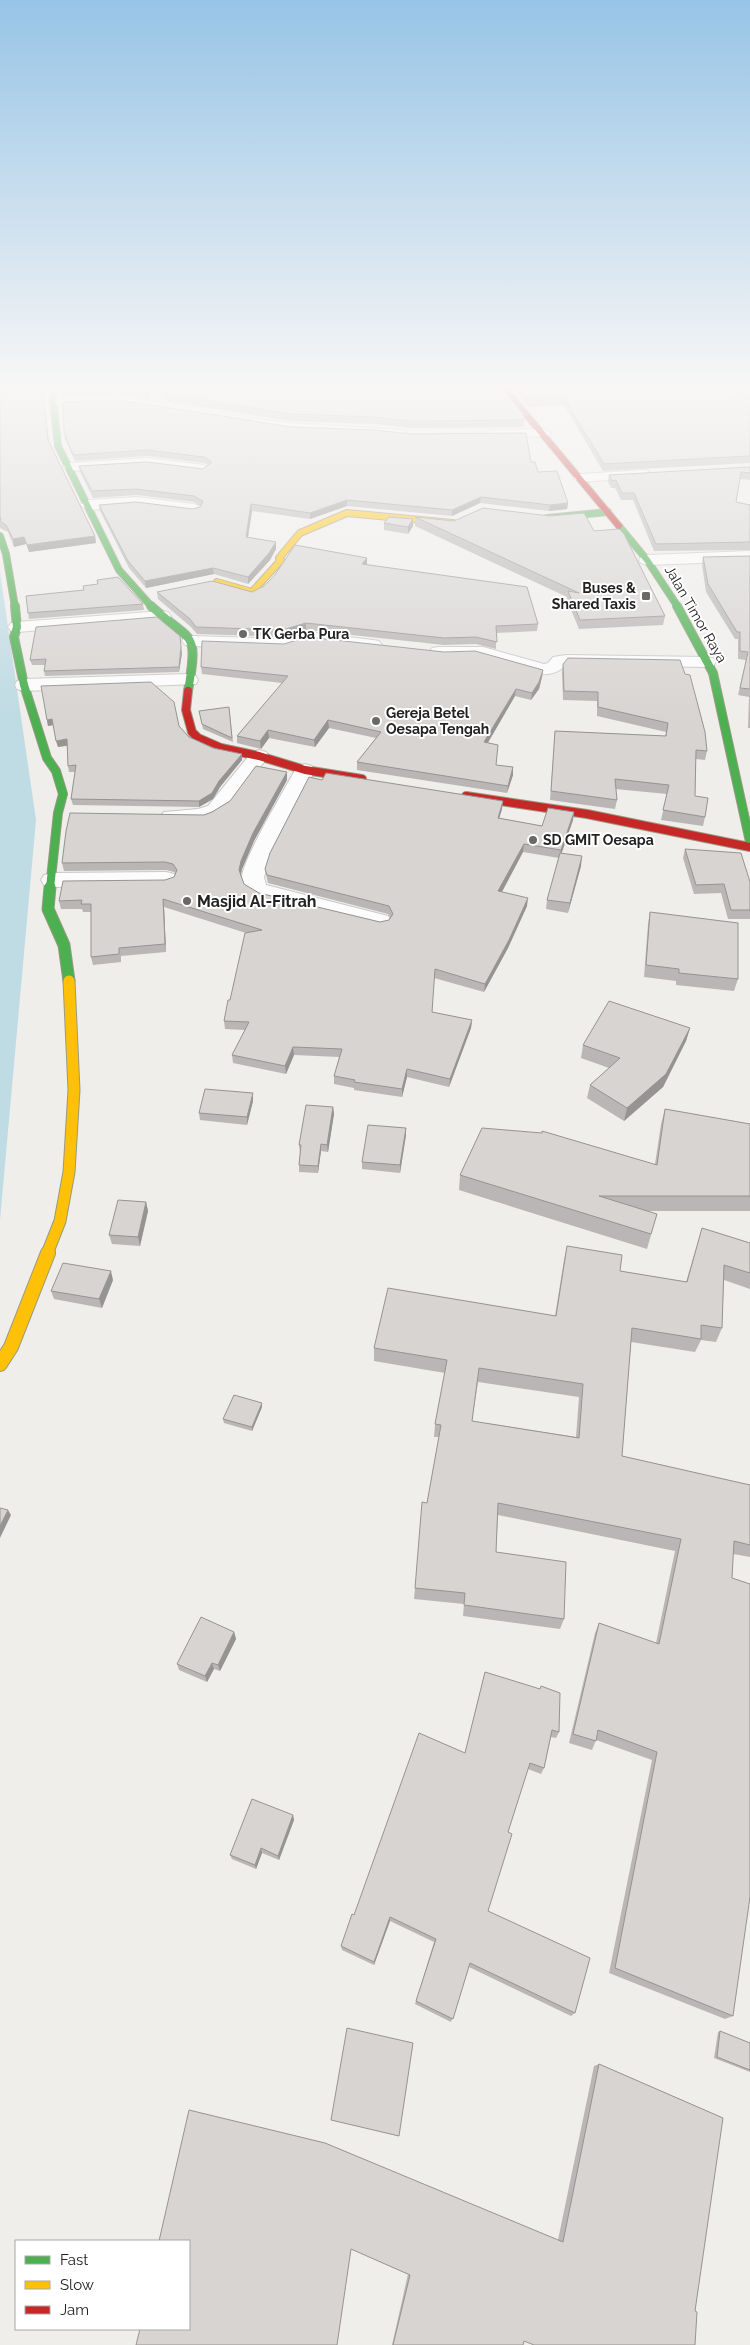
<svg xmlns="http://www.w3.org/2000/svg" width="750" height="2345" viewBox="0 0 750 2345" font-family="Raleway,sans-serif">
<style>
.water{fill:#bfdbe3}
.lines{fill:none;stroke-linecap:round;stroke-linejoin:round}
.street-casing{stroke:#c9c8c7;stroke-width:2}
.fast-far2-casing{stroke:#999a82;stroke-width:8}
.fast-far1-casing{stroke:#999a82;stroke-width:10}
.fast-casing{stroke:#999a82;stroke-width:13}
.slow-far2-casing{stroke:#999a82;stroke-width:8}
.slow-far1-casing{stroke:#999a82;stroke-width:13}
.slow-casing{stroke:#999a82;stroke-width:16}
.jam-far1-casing{stroke:#999a82;stroke-width:8}
.jam-casing{stroke:#999a82;stroke-width:10}
.street{fill:#fdfcfc;fill-rule:evenodd}
.fast-far2{stroke:#4caf50;stroke-width:6}
.fast-far1{stroke:#4caf50;stroke-width:8}
.fast{stroke:#4caf50;stroke-width:11}
.slow-far2{stroke:#ffc107;stroke-width:6}
.slow-far1{stroke:#ffc107;stroke-width:11}
.slow{stroke:#ffc107;stroke-width:14}
.jam-far1{stroke:#c62828;stroke-width:6}
.jam{stroke:#c62828;stroke-width:8}
.wall{fill:#b9b6b5;fill-rule:evenodd}
.shaded-wall{fill:#969493}
.building{fill:#d7d4d2;stroke:#969493;fill-rule:evenodd}
.poi-dot{fill:#6a6968;stroke:#fff;stroke-width:2}
.labels{text-anchor:middle;stroke-width:4;stroke-linejoin:round;paint-order:stroke}
.far-poi-label{font-size:14px;font-weight:bold;fill:#222;stroke:#fff;text-anchor:start}
.far-street-label{font-size:14px;fill:#222;stroke:#fff}
.poi-label{font-size:16px;font-weight:bold;fill:#222;stroke:#fff;text-anchor:start}
</style>
<rect width="100%" height="100%" fill="#f0eeeb"/>
<path class="water" d="M0,572L36,820L0,1220Z"/>
<g class="lines">
<g class="street-casing">
<path id="street" d="M722,389H735L737,394L750,395V403L727,400Z
M120,396L184,406L191,410L184,414L120,404L56,406L49,402L56,398Z
M253,418L290,423L402,430L409,434L402,438L290,431L248,425L246,422Z
M544,429L551,433L549,436L490,438L483,434L490,430Z
M148,458L204,465L211,469L204,473L148,466L70,471L63,467L70,463Z
M646,470L653,474L651,477L580,482L573,478L580,474Z
M137,497L194,504L199,506L202,509L199,512L194,514L137,507L88,510L80,505L88,500Z
M750,551V561L647,565L641,563L639,560L641,557L647,555Z
M162,611L168,612L171,616L168,620L17,632L11,631L8,627L11,623L17,622Z
M306,632L373,640L379,641L382,645L379,649L373,650L307,642L284,649L191,646L185,645L182,641L185,637L191,636L283,639Z
M438,647H483L544,664L548,663L553,657L566,655L707,657L713,658L716,662L713,666L707,667L566,665C544,688 508,662 482,657C466,655 448,660 432,656L429,652L432,648Z
M189,674L196,676L198,680L196,684L24,691L17,689L15,685L17,681L24,679Z
M259,750L266,752L269,756L222,814L193,823L164,820L160,816L164,812L198,809L208,806L252,752Z
M305,764L312,766L315,770L269,860L264,877L266,885L388,916L391,921L388,926L380,928L265,900C252,897 243,893 242,878C241,862 285,789 295,770L298,766Z
M166,872L174,874L177,879L174,884L166,886L52,887L44,885L41,880L44,875L52,873Z"/>
</g>
<g class="fast-far2-casing">
<path id="fast-far2" d="M52,389L58,446L119,570L152,607
M547,518L608,512
M619,526L647,560L678,607
M0,536L6,554L15,607"/>
</g>
<g class="fast-far1-casing">
<path id="fast-far1" d="M15,606L17,627L14,637L24,685L47,758L56,771L63,794L58,813L50,888
M151,606C192,644 199,628 188,691
M677,606L713,673L750,842"/>
</g>
<g class="fast-casing">
<path id="fast" d="M50,887L48,909L64,945L69,981"/>
</g>
<g class="slow-far2-casing">
<path id="slow-far2" d="M217,582L252,592L281,560L279,558L300,533L347,513L453,523"/>
</g>
<g class="slow-far1-casing">
<path id="slow-far1" d="M47,1254L60,1221L69,1172L74,1090L69,981"/>
</g>
<g class="slow-casing">
<path id="slow" d="M0,1364L11,1347L48,1253"/>
</g>
<g class="jam-far1-casing">
<path id="jam-far1" d="M505,389L619,526"/>
</g>
<g class="jam-casing">
<path id="jam" d="M188,691L186,710L192,732L198,738L221,748L259,756L305,770L362,779
M466,796L587,814L750,847"/>
</g>
<use href="#street" class="street"/>
<use href="#fast-far2" class="fast-far2"/>
<use href="#fast-far1" class="fast-far1"/>
<use href="#fast" class="fast"/>
<use href="#slow-far2" class="slow-far2"/>
<use href="#slow-far1" class="slow-far1"/>
<use href="#slow" class="slow"/>
<use href="#jam-far1" class="jam-far1"/>
<use href="#jam" class="jam"/>
</g>
<path class="wall" d="M0,389H43L49,441L95,536L96,543L29,552L26,544L14,547L8,532L0,528Z
M61,389H163L156,390L150,394V399L120,394L63,396Z
M514,389H725L727,394L750,397V463L603,471L564,405L529,407Z
M737,389H750V394L738,392Z
M163,394L524,420V427L412,428L374,424L291,421L164,401Z
M291,427L531,462L538,472L568,503L567,509L549,511L480,503L452,516L347,506L310,519L252,511L248,537L276,549L270,560L248,584L214,574L146,588L129,568L100,511L99,505L193,509L200,507V506L194,502L137,495L93,498L80,472L79,466L203,469L208,465L204,463L148,456L75,461L65,439L64,432Z
M750,467V480L740,479L736,502L750,505V550L654,551L633,500H621L615,488H611L608,482L609,475Z
M415,517L454,521L594,531L665,616L663,625L579,629L567,600V597L415,526Z
M413,519V526L408,534L384,530V523Z
M750,556V728H748L749,697L738,695L746,660L738,659V639H735L706,592L702,565L703,557Z
M367,558V565L538,624L537,631L496,633V649L476,644L444,645L306,630L283,637L197,634L191,627L158,599L157,592H252Z
M97,580L143,604L144,610L29,619L28,613L97,585Z
M182,653L179,672L45,676L44,671L45,665H32L30,660Z
M680,660L707,751L705,760L696,759L695,796L705,817L703,826L661,820L667,794L615,789L617,800L615,809L550,800L555,731L665,736L666,732L597,716V701L563,700L562,673L563,664Z
M201,667L543,670L542,677L539,689L531,700L515,696L488,743L496,765L513,775L507,793L357,770V762L376,738L329,728L315,747L269,738L261,749L237,743V736L282,683L202,674Z
M229,707L233,742L203,729L199,711Z
M47,720L179,726L189,737L242,760L220,787L213,799L199,807L73,805L71,799L75,772H69L68,766L67,746L58,747L53,725L48,726Z
M287,772V780L254,841L242,869L241,875L244,884L259,893L380,922L389,920L390,917L388,914L268,883L265,869L322,780L502,809L499,818L542,826L574,812L573,820L561,853L581,866L568,913L546,909L547,900L559,858L523,852L502,892L527,906L508,948L484,992L434,978L432,1012L472,1020L471,1028L449,1087L407,1077L402,1097L354,1090V1088L334,1084V1076L339,1057L294,1055L286,1074L233,1063L232,1055L245,1030L225,1029L224,1021L230,1000L246,933L164,907L166,952L121,956V962L93,965L91,957V912H83L82,909H61L59,901L165,880L174,877L176,874L174,872L166,870L64,871L62,863L212,812Z
M685,849L750,882V919H728L721,893L694,894L683,858Z
M650,912L738,979L734,991L676,985V981L644,977L648,924Z
M690,1028L686,1041L663,1087L624,1121L587,1098L590,1085L609,1068L581,1058L583,1045Z
M253,1101L247,1125L200,1120L199,1113Z
M333,1107L334,1114L328,1152L321,1151L318,1173L299,1172V1165L300,1153L299,1145Z
M665,1109L750,1124V1211H647L657,1214L647,1249L459,1190L460,1175L655,1164L661,1124Z
M406,1128V1135L400,1173L362,1169V1162Z
M146,1202L148,1211L140,1246L112,1244L109,1235Z
M702,1228L750,1243V1289L724,1280L722,1328L716,1342L701,1340L695,1352L631,1342L622,1456L750,1485V1557L733,1554L732,1578L733,2016L725,2019L609,1973L652,1760L596,1740L592,1750L569,1743L595,1633L599,1623L656,1643L675,1551L498,1515L496,1552L564,1619L560,1629L463,1616L464,1604L414,1599L415,1588L427,1503L439,1437H434L435,1424L445,1373L374,1361V1348L555,1316L564,1260L567,1246L620,1271L686,1282ZM478,1382L579,1397L576,1437L472,1421Z
M113,1280L102,1308L54,1299L51,1291Z
M262,1407L252,1431L224,1423L223,1419Z
M234,1632L236,1639L220,1671L214,1669L207,1682L179,1670L177,1664Z
M485,1672L559,1732L556,1738L551,1737L544,1768L541,1774L528,1769L508,1832L488,1911L575,2013L571,2016L469,1967L451,2022L415,2004L434,1942L390,1921L374,1965L342,1950L341,1946L354,1915L465,1753Z
M293,1815L294,1820L279,1860L262,1853L256,1869L232,1859L230,1855Z
M720,2031L750,2043V2072L714,2058L718,2032Z
M599,2064L723,2118L524,2341L523,2345H392L408,2274L352,2249L189,2241L558,2240L594,2066Z"/>
<path class="shaded-wall" d="M146,389H163L156,390L150,394L149,392Z
M481,497L480,503L452,516V510Z
M347,500V506L310,519V513Z
M568,503L567,509L549,511L550,505Z
M251,504L252,511L247,543L246,537Z
M413,519V526L408,534V527Z
M95,536L96,543L29,552L27,545Z
M24,537L26,544L14,547L13,539Z
M276,542V549L270,560L248,584V577Z
M367,558V565L362,564Z
M213,568L214,574L146,588L145,581Z
M306,623V630L283,637L282,630Z
M181,647L182,653L179,672V667Z
M543,670L542,677L539,689L531,700L532,693Z
M516,689L515,696L484,749V742Z
M52,719L53,725L48,726L47,720Z
M328,720L329,728L315,747L314,740Z
M268,730L269,738L261,749L260,741Z
M67,739L69,745L58,747L56,741Z
M242,754V760L220,787L213,799L199,807V801L219,781Z
M513,767V775L507,793L508,786Z
M287,772V780L254,841L242,869L240,878L239,870L241,861L253,833Z
M503,801L502,809L497,826L498,818Z
M574,812L573,820L560,858L561,850Z
M524,844L523,852L498,899V891Z
M582,856L581,866L568,913L570,903Z
M528,898L527,906L508,948L484,992L485,984Z
M163,899L164,907L166,952L165,944Z
M472,1020L471,1028L449,1087L450,1079Z
M690,1028L686,1041L663,1087L624,1121L627,1108Z
M293,1047L294,1055L286,1074L285,1066Z
M407,1069V1077L402,1097V1089Z
M253,1093V1101L247,1125V1117Z
M333,1107L334,1114L328,1152L327,1145Z
M406,1128V1135L400,1173V1165Z
M321,1144V1151L318,1173V1166Z
M146,1202L148,1211L140,1246L138,1237Z
M111,1271L113,1280L102,1308L99,1299Z
M262,1403V1407L252,1431V1427Z
M8,1510L11,1515L0,1538V1526Z
M234,1632L236,1639L220,1671L218,1665Z
M212,1663L214,1669L207,1682L205,1676Z
M293,1815L294,1820L279,1860L278,1856Z
M261,1848L262,1853L256,1869L255,1865Z
M390,1917V1921L374,1965V1962Z"/>
<path class="building" d="M0,389H43L48,440L95,536L27,545L24,537L13,539L6,525L0,521V520H1L0,516Z
M131,389H147L149,392Z
M207,389H503L523,414L524,420L412,421L374,417L291,414L163,394Z
M520,389H725L727,394L750,397V456L604,464L564,398L530,400Z
M119,400L291,427L374,430L412,434L526,433L531,462H535L538,472L557,471L568,503L550,505L481,497L452,510L347,500L310,513L251,504L246,537L276,542L269,553L248,577L213,568L145,581L128,561L99,505L136,502L193,509L200,507L203,501L194,496L136,489L92,491L79,466L147,462L203,469L212,462L204,457L147,450L73,455L64,432L63,402Z
M750,467V473L741,472L736,502L750,505V542L656,544L634,493H622L616,480L612,481L609,475Z
M483,508L550,516L584,513L594,531L619,529L624,534L665,616L580,620L568,591L579,593L415,517L454,521Z
M389,517L413,519L408,527L384,523Z
M295,545L367,558L362,564L527,587L538,624L496,626L497,642L476,637L444,638L306,623L282,630L196,627L190,619L157,592L212,581L252,592L264,586L274,576Z
M750,556V689L740,688L748,652L740,651V632H737L708,584L703,557Z
M118,577L143,604L28,613L26,596L84,590L83,586L98,584L97,580Z
M157,617L180,636L181,647L179,667L44,671L46,659L30,660L36,627Z
M307,637L444,652L475,651L543,670L539,682L532,693L516,689L484,742L498,745L496,765L513,767L508,786L357,762L381,732L328,720L314,740L268,730L260,741L237,736L288,676L201,667L202,641L284,644Z
M568,658L680,660L685,674L690,675L705,732L707,751L696,750L695,796L708,798L705,817L663,810L669,785L615,779L617,800L551,791L555,731L666,736L668,723L598,707V692L564,691L563,664Z
M151,682L174,702L179,726L189,737L213,748L242,754L219,781L212,793L199,801L71,799L76,765L68,766L67,739L56,741L52,719L47,720L41,686Z
M229,707L232,738L202,724L199,711Z
M256,766L287,772L253,833L241,861L239,870L244,884L259,893L380,922L389,920L393,914L389,906L267,875L265,869L270,853L309,777L322,780L326,773L503,801L498,818L542,826L548,808L574,812L561,850L524,844L498,891L528,898L509,940L485,984L435,969L432,1012L472,1020L450,1079L407,1069L402,1089L354,1082L355,1080L334,1076L342,1049L293,1047L285,1066L232,1055L249,1022L224,1021L228,1000H230L245,933L262,930L163,899L165,944L119,948V954L91,957V904H81L82,900L59,901L63,881L165,880L174,877L177,870L173,864L165,862L62,863L66,831L70,813L204,815L212,812L230,801Z
M685,849L741,853L750,882V910H731L724,884L696,885Z
M560,853L582,856L570,903L547,900Z
M650,912L738,923V979L679,973V969L646,965Z
M609,1001L690,1028L666,1074L627,1108L590,1085L620,1058L583,1045Z
M205,1089L253,1093L247,1117L199,1113Z
M306,1105L333,1107L327,1145L321,1144L318,1166L299,1165L301,1145H299Z
M665,1109L750,1124V1196H599L657,1214L651,1234L460,1175L482,1128L542,1133V1131L657,1165Z
M368,1125L406,1128L400,1165L362,1162Z
M118,1200L146,1202L138,1237L109,1235Z
M702,1228L750,1243V1273L724,1265L722,1328L701,1325V1339L632,1328L622,1456L750,1485V1545L734,1541L732,1578L750,1584V1897L733,2016L615,1968L657,1752L598,1730L596,1741L573,1734L599,1623L659,1644L681,1539L498,1503L496,1552L566,1562L564,1619L464,1605L465,1593L415,1588L422,1502L427,1503L441,1425L435,1424L447,1360L374,1348L388,1288L556,1316L567,1246L622,1255L620,1271L687,1282ZM479,1368L583,1384L579,1438L472,1421Z
M63,1263L111,1271L99,1299L51,1291Z
M234,1395L262,1403L252,1427L223,1419Z
M0,1508L8,1510L0,1526Z
M201,1617L234,1632L218,1665L212,1663L205,1676L177,1664Z
M485,1672L540,1689L541,1686L560,1693L559,1732L552,1730L544,1768L530,1763L508,1832L512,1834L488,1911L590,1958L575,2013L470,1963L453,2019L416,2001L436,1939L390,1917L374,1962L341,1946L352,1914L354,1915L419,1733L465,1753Z
M252,1799L293,1815L278,1856L261,1848L255,1865L230,1855Z
M347,2028L413,2043L399,2136L331,2120Z
M720,2031L750,2043V2070L717,2057Z
M599,2064L723,2118L695,2311L697,2312L695,2345H534L524,2341L523,2345H393L410,2275L351,2249L337,2345H136L140,2329H189V2241H159L189,2110L325,2143L563,2242Z"/>
<linearGradient id="sky" x2="0" y2="1"><stop stop-color="#97c4e6"/><stop offset="0.54" stop-color="#f8f7f6"/><stop offset="1" stop-color="#f8f7f6" stop-opacity="0"/></linearGradient>
<rect width="750" height="718" fill="url(#sky)"/>
<g class="poi-dot">
<rect x="641" y="591" width="10" height="10" rx="2.5"/>
<circle cx="243" cy="634" r="5"/>
<circle cx="376" cy="721" r="5"/>
<circle cx="533" cy="840" r="5"/>
<circle cx="187" cy="901" r="5"/>
</g>
<g class="labels">
<g class="far-poi-label">
<text x="636" y="593" text-anchor="end">Buses &amp;<tspan x="636" dy="16">Shared Taxis</tspan></text>
<text x="253" y="639">TK Gerba Pura</text>
<text x="386" y="718">Gereja Betel<tspan x="386" dy="16">Oesapa Tengah</tspan></text>
<text x="543" y="845">SD GMIT Oesapa</text>
</g>
<g class="far-street-label">
<text transform="translate(696 614) rotate(60)" y="5">Jalan Timor Raya</text>
</g>
<g class="poi-label">
<text x="197" y="907">Masjid Al-Fitrah</text>
</g>
</g>
<rect x="15" y="2240" width="175" height="90" fill="#ffffff" stroke="#a7a7a7"/>
<rect x="25" y="2256" width="25" height="8" fill="#4caf50" stroke="#a7a7a7"/>
<text x="60" y="2265" font-size="15" fill="#222222">Fast</text>
<rect x="25" y="2281" width="25" height="8" fill="#ffc107" stroke="#a7a7a7"/>
<text x="60" y="2290" font-size="15" fill="#222222">Slow</text>
<rect x="25" y="2306" width="25" height="8" fill="#c62828" stroke="#a7a7a7"/>
<text x="60" y="2315" font-size="15" fill="#222222">Jam</text>
</svg>
